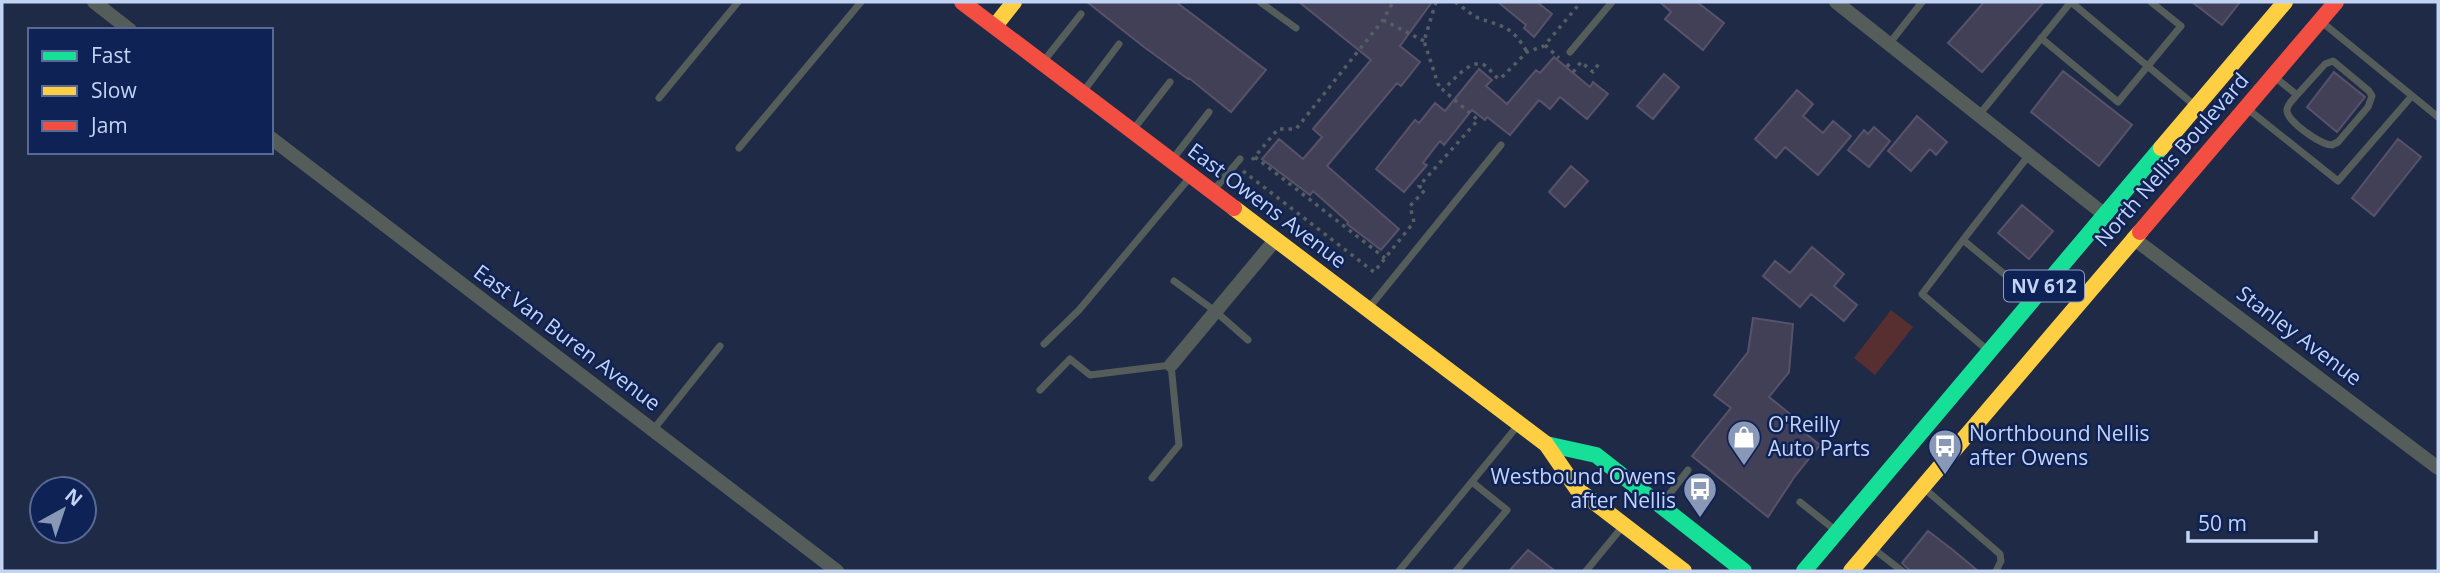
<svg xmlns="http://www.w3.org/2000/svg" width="2440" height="573" viewBox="0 0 2440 573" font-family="'Open Sans',sans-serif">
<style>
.green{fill:#582f30}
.building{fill:#424057;stroke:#575269;stroke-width:2}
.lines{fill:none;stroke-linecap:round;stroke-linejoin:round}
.path{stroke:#555e63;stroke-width:3.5;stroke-dasharray:3.5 5;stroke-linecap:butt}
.lane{stroke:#555d5a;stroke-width:7}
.street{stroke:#555d5a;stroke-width:14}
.fast{stroke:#16e098;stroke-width:16}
.slow{stroke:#ffcf43;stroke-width:16}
.jam{stroke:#f24e42;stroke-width:16}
.labels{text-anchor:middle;stroke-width:5;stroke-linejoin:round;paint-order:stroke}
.shield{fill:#0f2256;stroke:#8d9ec5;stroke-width:2}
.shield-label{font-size:19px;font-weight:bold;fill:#c3d3f4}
.street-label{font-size:21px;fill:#c3d3f4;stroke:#0f2256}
.poi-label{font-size:21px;fill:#c3d3f4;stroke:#0f2256;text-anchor:start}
</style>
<rect width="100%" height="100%" fill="#1f2a46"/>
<path class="green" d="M1891,310L1913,327L1875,375L1854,358Z"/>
<path class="building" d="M1087,2H1176L1266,70L1231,112L1189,78L1188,79L1144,47Z
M1299,2H1432L1400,46L1420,62L1401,86L1397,83L1327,166L1399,229L1381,250L1347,224L1348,222L1313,191L1310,195L1262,159L1279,139L1303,159L1322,137L1313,129L1371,60Z
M1498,2H1537L1552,14L1534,37L1524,28L1526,25Z
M1660,2H1697L1724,23L1703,50L1665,19L1671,12Z
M1984,2H2044L1982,72L1948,43Z
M2192,2H2240L2222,25Z
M1554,57L1590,87L1593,82L1608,94L1587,119L1560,97L1550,109L1539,100L1510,135L1487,117L1485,120L1472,110L1444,145L1440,141L1423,163L1427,165L1404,192L1376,169L1415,120L1419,123L1435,103L1445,111L1479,69L1492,80L1486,86L1507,104L1536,70L1540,73Z
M2063,71L2132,125L2099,166L2031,112Z
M2334,72L2365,97L2337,132L2307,107Z
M1664,74L1679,87L1653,119L1637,106Z
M1797,90L1813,104L1803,116L1823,133L1833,121L1851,136L1818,175L1785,147L1776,158L1755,139Z
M1917,116L1947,142L1936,155L1930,149L1911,171L1888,151Z
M1874,127L1890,141L1869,167L1848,150L1864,130L1868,134Z
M2398,139L2421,157L2374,216L2352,198Z
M1571,166L1588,181L1565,207L1549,192Z
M2022,205L2053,231L2029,259L1998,233Z
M1812,247L1844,274L1834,286L1857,305L1844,321L1811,294L1800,307L1763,276L1775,261L1790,273Z
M1753,318L1793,324L1789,372L1769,397L1800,422L1796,426L1820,445L1795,476L1768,517L1692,456L1731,408L1714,395L1748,352Z
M1928,531L1953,550L1978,571H1910L1902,563Z
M1528,550L1555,571H1509Z"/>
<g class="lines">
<path class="path" d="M1436,2L1424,41L1438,84L1443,90
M1455,2C1463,7 1470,14 1478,18C1504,27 1512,26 1527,52
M1383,20L1424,41
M1545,45L1559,58
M1567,64L1574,71L1581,62L1593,72L1600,62
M1255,157L1385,258
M1252,160L1278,129H1296L1383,20L1393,2
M1243,171L1374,272L1414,222L1410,206L1425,190L1419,186L1478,120L1443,90C1452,82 1470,58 1484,65C1491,68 1492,76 1500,79L1527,52L1544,46L1581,2"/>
<path class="lane" d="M1260,2L1296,28
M2071,2L2193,104
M2323,23L2438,117
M2041,38L2118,102L2181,26L2151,2
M1889,44L1922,2
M1570,52L1612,2
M1043,62L1081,14
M2276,78L2297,95L2325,64L2333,61L2369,91L2372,96L2368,107L2338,142L2332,145C2321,145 2286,121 2287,110C2287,104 2294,99 2297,95
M1083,92L1119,44
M659,98L738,2
M2249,110L2338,181L2411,97
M1979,115L2070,3
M1133,130L1170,82
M739,148L861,2
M1172,160L1209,112
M1213,191L1240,159
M1963,240L2029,155
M1174,281L1215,311L1248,340
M1368,309L1501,145
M1044,344L1079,310L1191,176
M1986,349L1922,294L1963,240L2031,296
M1040,390L1070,359L1090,375L1171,365L1179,445L1152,478
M653,430L720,346
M1926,490L2000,554L2001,561L1996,571
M1800,502L1835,530
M1661,505L1688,470
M1875,550L1902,571
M1399,571L1519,424
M1456,571L1507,510L1472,482
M1586,571L1623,526"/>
<path class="street" d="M94,2L130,30
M1836,2L2105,215
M271,138L837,571
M2133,238L2438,468
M1171,365L1276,239"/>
<path class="fast" d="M1546,444L1596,455L1744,571
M1804,571L2161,148"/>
<path class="slow" d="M995,26L1014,2
M2161,148L2285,2
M1234,208L1546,444L1577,489L1684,571
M1851,571L2140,232"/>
<path class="jam" d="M962,2L1234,208
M2140,232L2336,2"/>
</g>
<defs>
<g id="shop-pin" transform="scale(1.75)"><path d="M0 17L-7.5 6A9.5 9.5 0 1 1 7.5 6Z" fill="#8a98b7" stroke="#0f2256"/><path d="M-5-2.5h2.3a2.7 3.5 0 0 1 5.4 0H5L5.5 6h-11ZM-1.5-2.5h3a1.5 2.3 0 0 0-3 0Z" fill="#fff"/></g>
<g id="bus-pin" transform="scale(1.75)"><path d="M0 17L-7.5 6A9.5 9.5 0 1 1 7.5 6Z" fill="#8a98b7" stroke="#0f2256"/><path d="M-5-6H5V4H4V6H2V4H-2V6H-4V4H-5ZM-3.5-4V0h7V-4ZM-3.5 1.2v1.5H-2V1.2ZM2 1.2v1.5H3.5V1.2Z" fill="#fff"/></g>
</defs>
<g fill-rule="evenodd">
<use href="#shop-pin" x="1744" y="437"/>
<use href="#bus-pin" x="1945" y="446"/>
<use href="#bus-pin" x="1700" y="489"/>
</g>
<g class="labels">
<rect class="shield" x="2004" y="270.5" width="80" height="31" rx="5"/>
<g class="shield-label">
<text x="2044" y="293">NV 612</text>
</g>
<g class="street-label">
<text transform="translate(2172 160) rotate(-49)" y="7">North Nellis Boulevard</text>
<text transform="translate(1267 206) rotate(37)" y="7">East Owens Avenue</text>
<text transform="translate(2299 336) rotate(37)" y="7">Stanley Avenue</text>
<text transform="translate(567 338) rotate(37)" y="7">East Van Buren Avenue</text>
</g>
<g class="poi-label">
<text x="1768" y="432">O'Reilly<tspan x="1768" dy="24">Auto Parts</tspan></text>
<text x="1969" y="441">Northbound Nellis<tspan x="1969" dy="24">after Owens</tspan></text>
<text x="1676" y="484" text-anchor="end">Westbound Owens<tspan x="1676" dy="24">after Nellis</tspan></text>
</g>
</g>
<rect width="2440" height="573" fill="none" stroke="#c3d3f4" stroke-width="7"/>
<rect x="28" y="28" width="245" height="126" fill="#0f2256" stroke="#576995" stroke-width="2"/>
<rect x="42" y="51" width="35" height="10" fill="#16e098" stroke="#576995" stroke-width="2"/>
<text x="91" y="63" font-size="21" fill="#c3d3f4">Fast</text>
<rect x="42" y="86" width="35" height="10" fill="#ffcf43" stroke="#576995" stroke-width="2"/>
<text x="91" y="98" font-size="21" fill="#c3d3f4">Slow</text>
<rect x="42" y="121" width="35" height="10" fill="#f24e42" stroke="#576995" stroke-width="2"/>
<text x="91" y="133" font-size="21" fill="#c3d3f4">Jam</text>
<g transform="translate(63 510) rotate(40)"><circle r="33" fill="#0f2256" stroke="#576995" stroke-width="2"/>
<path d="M0-5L12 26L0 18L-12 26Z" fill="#8a98b7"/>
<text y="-10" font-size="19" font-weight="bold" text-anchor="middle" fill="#c3d3f4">N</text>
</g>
<path d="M2188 531v10h128v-10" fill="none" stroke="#c3d3f4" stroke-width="3.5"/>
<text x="2198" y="531" font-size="21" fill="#c3d3f4" stroke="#0f2256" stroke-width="5" paint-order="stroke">50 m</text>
</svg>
